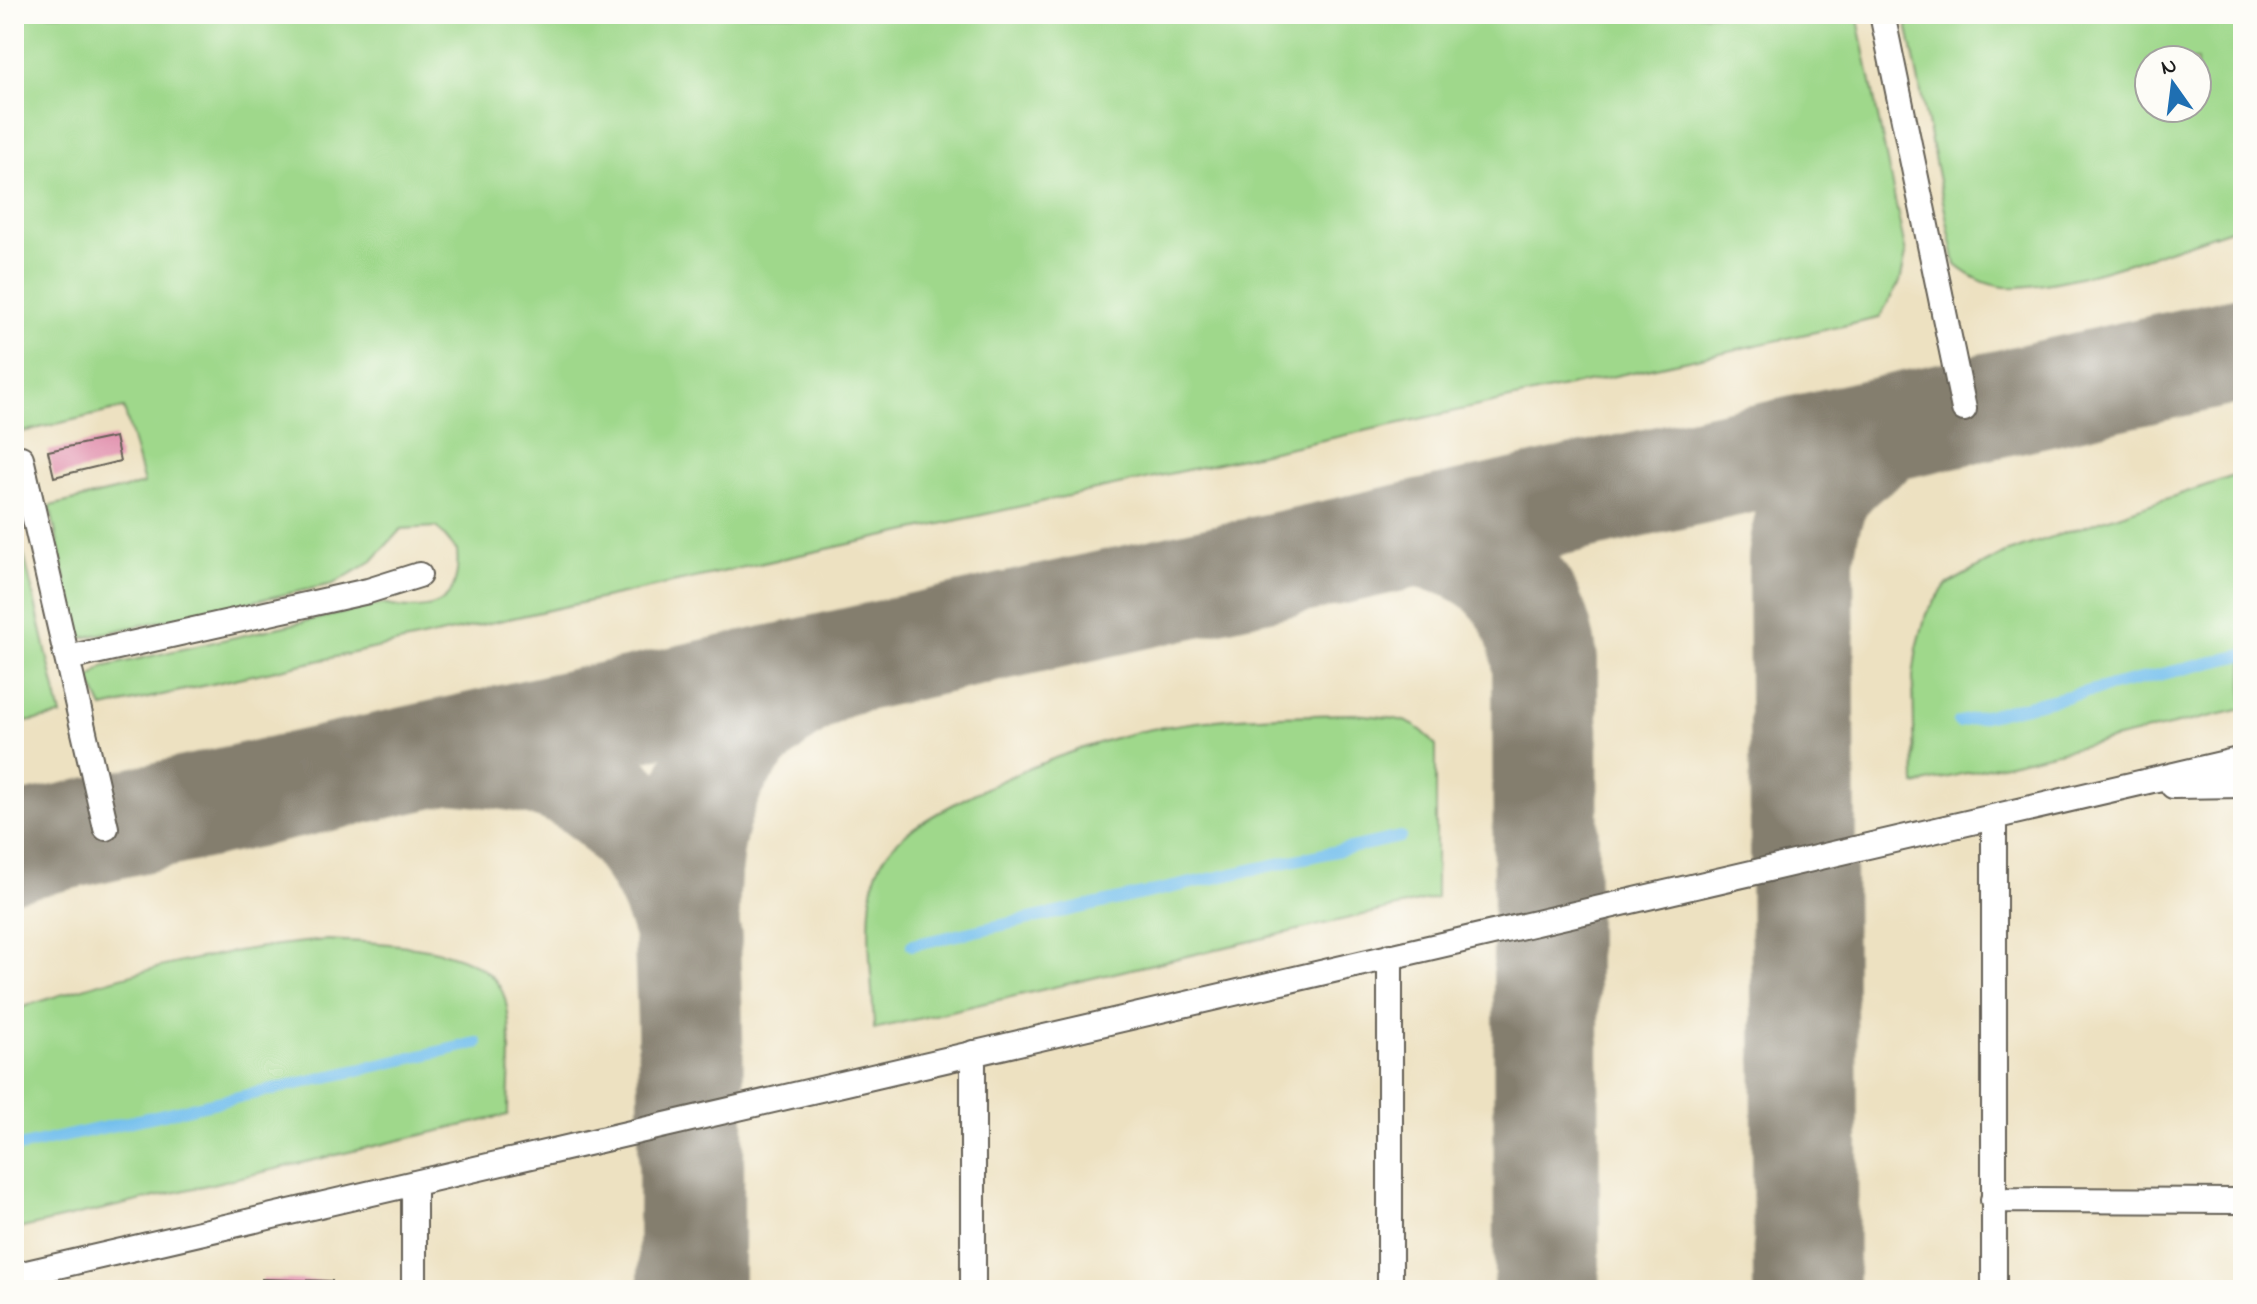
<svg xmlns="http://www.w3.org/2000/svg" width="2257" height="1304" viewBox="0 0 2257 1304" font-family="'Indie Flower',sans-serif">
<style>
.green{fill:#9fd88b;stroke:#5e7a54;stroke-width:2;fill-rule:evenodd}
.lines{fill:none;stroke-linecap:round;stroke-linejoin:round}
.stream{stroke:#73bfed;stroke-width:12}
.taxiway{stroke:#847e6e;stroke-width:106}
.building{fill:#e397b2}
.service-casing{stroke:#656156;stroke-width:28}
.service{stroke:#fff;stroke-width:24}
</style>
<rect width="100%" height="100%" fill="#fdfcf7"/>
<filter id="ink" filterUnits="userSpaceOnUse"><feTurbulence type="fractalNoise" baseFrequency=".0125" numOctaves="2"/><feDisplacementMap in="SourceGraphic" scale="16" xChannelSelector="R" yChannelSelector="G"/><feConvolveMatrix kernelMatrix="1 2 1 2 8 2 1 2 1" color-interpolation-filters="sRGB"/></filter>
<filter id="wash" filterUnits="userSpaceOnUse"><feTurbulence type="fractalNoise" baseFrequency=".006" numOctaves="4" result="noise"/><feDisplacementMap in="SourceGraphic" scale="32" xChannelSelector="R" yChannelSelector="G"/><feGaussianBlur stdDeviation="1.8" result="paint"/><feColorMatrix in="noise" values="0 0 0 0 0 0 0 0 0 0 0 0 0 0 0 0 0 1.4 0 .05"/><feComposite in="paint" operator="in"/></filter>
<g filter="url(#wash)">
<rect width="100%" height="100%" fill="#ede1c1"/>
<path class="green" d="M14,14H1857L1906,254L1900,282L1879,318L103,708L89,679L103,667L382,604C431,615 462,606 457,551L437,527L401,529L372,561L333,584L78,639L50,506L144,484L124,408L14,434Z
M1905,14H2243V225C2176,246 2087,283 2018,287C1995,289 1973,279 1956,265ZM2149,60H2197V108H2149Z
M2243,473V709L1915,785L1913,676L1917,648L1926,614L1946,585L2005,553Z
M14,511L61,716L14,724Z
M1354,714C1389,718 1414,715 1436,746V898L874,1029C873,984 863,919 875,877C885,841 924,820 954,804C1005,777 1062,753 1118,737C1194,716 1276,716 1354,714Z
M328,940C373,943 483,942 503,993C515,1024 508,1080 508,1115L14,1230V1010C118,975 219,948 328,940Z"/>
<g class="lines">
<path class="stream" d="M1959,722L2243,655
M912,945L1400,837
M14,1148L477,1043"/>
<path class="taxiway" d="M1419,535C1492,546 1534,588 1545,661L1547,1290
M461,752C494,755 527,758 558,769C628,796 672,870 689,939
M14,848L2243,349
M691,1290C691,1203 692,1116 690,1030C689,956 678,871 702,801C723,739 769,701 823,671
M1806,1290L1801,559C1811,484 1824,474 1884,431"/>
</g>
<g id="blocks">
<path class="building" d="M115,437L120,461L54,477L48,451Z
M262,1279L332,1281V1290H262Z"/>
</g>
</g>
<g filter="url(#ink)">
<use href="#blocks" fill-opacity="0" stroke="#656156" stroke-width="2"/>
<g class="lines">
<g class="service-casing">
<path id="service" d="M1882,14L1964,409
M21,458L106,828
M68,658L368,591L419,575
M2173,786L2243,785
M1994,818V1290
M1993,1200L2243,1201
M14,1276L2243,759
M414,1290V1183
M973,1290V1053
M1390,1290V956"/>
</g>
<use href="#service" class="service"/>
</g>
</g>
<rect width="2257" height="1304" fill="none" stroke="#fdfcf7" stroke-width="48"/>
<g transform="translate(2173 84) rotate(346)"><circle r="38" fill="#fdfcf7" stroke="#a3a29f" stroke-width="2"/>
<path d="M0-6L14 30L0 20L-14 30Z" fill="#1f6fb2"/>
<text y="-12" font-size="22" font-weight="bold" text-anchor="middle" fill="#1c1c1c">N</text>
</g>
</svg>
